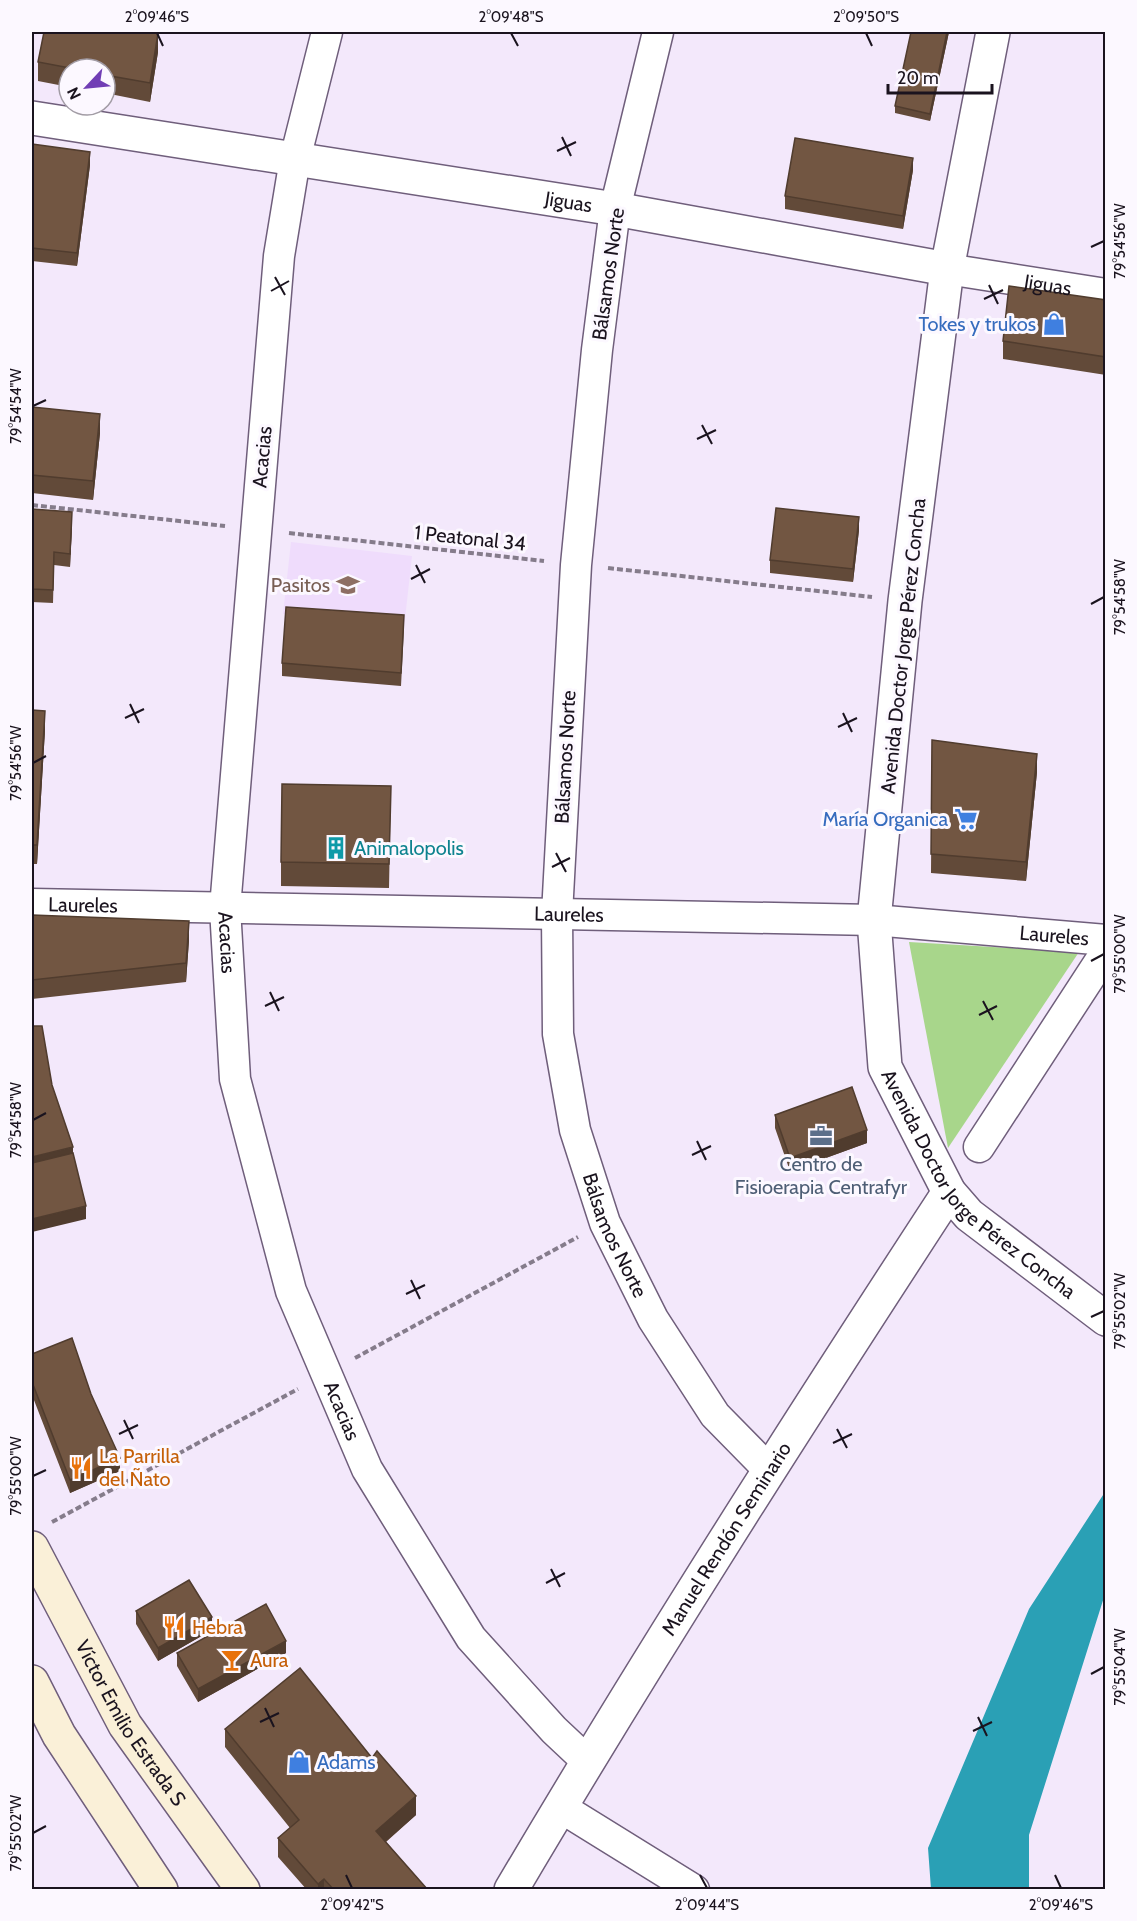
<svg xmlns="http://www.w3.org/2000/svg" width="1137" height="1921" viewBox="0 0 1137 1921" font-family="Cabin,sans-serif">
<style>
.built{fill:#efdcfc}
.green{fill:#a8d68b}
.water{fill:#2aa0b5}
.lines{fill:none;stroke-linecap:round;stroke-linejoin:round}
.minor-casing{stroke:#6f5e7b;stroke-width:33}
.tertiary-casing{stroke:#6f5e7b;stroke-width:36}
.secondary-casing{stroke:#6f5e7b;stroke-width:36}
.path{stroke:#857c8b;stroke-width:4;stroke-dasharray:6 3;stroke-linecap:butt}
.minor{stroke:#fff;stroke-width:30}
.tertiary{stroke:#fff;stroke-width:33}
.secondary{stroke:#faf0d8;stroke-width:33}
.wall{fill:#624a39}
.shaded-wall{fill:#503c2e}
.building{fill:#725642;stroke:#503c2e;stroke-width:1.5}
.ticks{fill:none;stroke:#1a131e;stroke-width:2}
.labels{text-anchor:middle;stroke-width:6;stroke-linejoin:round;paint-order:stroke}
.street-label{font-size:20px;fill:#1a131e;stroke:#fcf8ff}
.shop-label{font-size:20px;fill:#366cbe;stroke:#fcf8ff;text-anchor:end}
.education-label{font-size:20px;fill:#785e54;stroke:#fcf8ff;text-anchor:end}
.culture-label{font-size:20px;fill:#0d838f;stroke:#fcf8ff;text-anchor:start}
.service-label{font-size:20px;fill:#4e5e75;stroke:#fcf8ff}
.food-label{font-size:20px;fill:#c56008;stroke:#fcf8ff;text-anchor:start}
.neatline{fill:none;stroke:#1a131e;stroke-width:2}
.ticks-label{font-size:15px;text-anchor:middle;fill:#1a131e}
</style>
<rect width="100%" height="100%" fill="#f3e8fb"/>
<path class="built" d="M291,542L412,556L404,628L283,614Z"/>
<path class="green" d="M909,942L1079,952L948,1148Z"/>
<path class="water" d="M1105,1492V1594L1029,1835V1889H931L928,1848L1029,1609Z"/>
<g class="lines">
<g class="minor-casing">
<g id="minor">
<path id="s1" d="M327,32L295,159L279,256L225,908L235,1079L291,1291L367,1469L471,1638L554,1730L587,1761"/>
<path id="s2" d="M658,32L615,209L597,350L576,565L557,914L558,1034L575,1130L605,1223L653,1319L715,1415L768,1469"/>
<path id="s3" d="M947,269L1106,294"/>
<path id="s4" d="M32,904L874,920L1106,940"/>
<path d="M979,1147L1106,952"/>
<path d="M560,1807L694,1890"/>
</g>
</g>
<g class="tertiary-casing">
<g id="tertiary">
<path id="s5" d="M993,32L947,269L905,601L874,920L885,1067L949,1192L969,1215L1106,1319"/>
<path id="s6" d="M32,118L615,209L947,269"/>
<path id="s7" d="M511,1890C651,1653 799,1422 949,1192"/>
</g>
</g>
<g class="secondary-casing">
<g id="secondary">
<path id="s8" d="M32,1548L125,1725L243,1890"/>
<path d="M32,1682L59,1735L161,1890"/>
</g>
</g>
<path class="path" d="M32,505L225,526
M289,533L544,561
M608,568L872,597
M355,1358L578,1237
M52,1522L298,1389"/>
<use href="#minor" class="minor"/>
<use href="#tertiary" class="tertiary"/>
<use href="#secondary" class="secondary"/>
</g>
<path class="wall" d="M911,32H949L930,121L895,113V106Z
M158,52L150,102L105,93V69H69V87L38,81V62Z
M32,144L90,165L77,266L32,261Z
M913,170L903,229L785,209V196Z
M1106,300V375L1003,359V341Z
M32,407L100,433L93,500L32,493Z
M32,509L72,525L70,567L54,565L53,603L32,602Z
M859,530L853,582L770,573V560Z
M404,628L401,686L282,676V663Z
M32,710L45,730L37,864H32Z
M932,740L1037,772L1026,881L931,873Z
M391,786L389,888L281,886V862Z
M32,915L189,940L186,982L32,999Z
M775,1115L867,1143L790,1171L775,1128Z
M32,1354L91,1394L120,1471L70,1493L32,1395Z
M136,1611L212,1630L158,1661L136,1624Z
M177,1653H286L198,1702L177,1666Z
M225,1729L416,1815L386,1842L428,1890H307L278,1857V1838L290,1828L225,1747Z"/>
<path class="shaded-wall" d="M947,32H949L930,121V114Z
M158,33V52L150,102V83Z
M90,152V165L77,266V253Z
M913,158V170L903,229V216Z
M100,414V433L93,500V481Z
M72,512V525L70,567V554Z
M859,517V530L853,582V569Z
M45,711V730L37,864V845Z
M1037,754V772L1026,881V862Z
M189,921V940L186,982V963Z
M867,1130V1143L790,1171V1158Z
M73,1147V1166L32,1176V1157Z
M86,1206V1219L32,1232V1219Z
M120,1458V1471L70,1493V1480Z
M212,1617V1630L158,1661V1648Z
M286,1641V1653L198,1702V1689Z
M416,1796V1815L376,1850V1831Z
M324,1879V1890H318V1884Z"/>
<path class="building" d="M44,32H150L158,33L150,83L105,75V69H75L38,62Z
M911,32H947L930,114L895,106Z
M795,138L913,158L903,216L785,196Z
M32,144L90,152L77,253L32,248Z
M1009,286L1106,300V357L1003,341Z
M32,407L100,414L93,481L32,475Z
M776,508L859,517L853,569L770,560Z
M32,509L72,512L70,554L54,552L53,590L32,589Z
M286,607L404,615L401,673L282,663Z
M32,710L45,711L37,845H32Z
M932,740L1037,754L1026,862L931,854Z
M282,784L391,786L389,864L281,862Z
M32,915L189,921L186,963L32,980Z
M32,1026H42L52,1085L73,1147L32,1157Z
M852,1087L867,1130L790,1158L775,1115Z
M73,1153L86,1206L32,1219V1163Z
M72,1338L91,1394L120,1458L70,1480L32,1382V1354Z
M189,1580L212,1617L158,1648L136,1611Z
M266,1604L286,1641L198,1689L177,1653Z
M300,1668L372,1758L377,1751L416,1796L376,1831L428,1890H334L324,1879L318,1884L278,1838L299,1820L225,1729Z"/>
<path class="ticks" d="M157,33L163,46M511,33L518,46M866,33L872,46M562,137L571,156M557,151L576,142M1091,247L1104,241M275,277L285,295M989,285L998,304M271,291L289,281M984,299L1003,290M33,406L46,400M702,425L712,444M697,439L716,430M416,565L425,583M411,579L430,569M1091,604L1104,597M130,704L139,723M843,713L852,732M125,718L144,709M838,727L857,718M33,763L46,756M556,853L566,872M552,867L570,858M1091,961L1104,954M270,992L279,1011M983,1001L993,1020M265,1006L284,997M979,1015L997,1006M33,1120L46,1113M697,1141L706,1160M692,1155L711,1146M411,1280L420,1299M406,1294L425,1285M1091,1317L1104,1311M124,1420L133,1439M837,1429L847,1448M119,1434L138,1425M833,1443L852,1434M33,1476L46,1470M551,1569L560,1587M546,1583L565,1573M1091,1674L1104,1667M265,1708L274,1727M978,1717L987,1736M260,1722L279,1713M973,1731L992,1722M33,1833L46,1826M346,1875L352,1888M700,1875L707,1888M1055,1875L1061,1888"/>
<defs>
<g id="shop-bare" transform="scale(1.8)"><path d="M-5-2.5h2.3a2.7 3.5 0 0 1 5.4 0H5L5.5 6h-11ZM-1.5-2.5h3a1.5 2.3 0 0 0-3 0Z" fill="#3f7fe0" stroke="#fcf8ff" stroke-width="2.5" paint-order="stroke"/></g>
<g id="school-bare" transform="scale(1.8)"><path d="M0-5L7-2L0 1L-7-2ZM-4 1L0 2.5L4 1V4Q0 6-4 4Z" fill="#8d6e63" stroke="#fcf8ff" stroke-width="2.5" paint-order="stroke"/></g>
<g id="supermarket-bare" transform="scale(1.8)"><path d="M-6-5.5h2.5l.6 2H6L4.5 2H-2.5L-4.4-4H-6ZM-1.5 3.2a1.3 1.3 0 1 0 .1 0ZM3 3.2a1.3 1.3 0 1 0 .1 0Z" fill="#3f7fe0" stroke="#fcf8ff" stroke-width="2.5" paint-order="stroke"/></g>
<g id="building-bare" transform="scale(1.8)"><path d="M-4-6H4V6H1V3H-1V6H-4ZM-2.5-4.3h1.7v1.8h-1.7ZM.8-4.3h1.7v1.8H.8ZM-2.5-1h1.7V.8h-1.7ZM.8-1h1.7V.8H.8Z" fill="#0f9aa8" stroke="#fcf8ff" stroke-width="2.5" paint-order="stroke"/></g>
<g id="office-bare" transform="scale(1.8)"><path d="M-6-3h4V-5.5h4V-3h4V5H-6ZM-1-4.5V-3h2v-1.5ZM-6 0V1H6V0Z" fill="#5c6f8a" stroke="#fcf8ff" stroke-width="2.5" paint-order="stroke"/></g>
<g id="restaurant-bare" transform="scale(1.8)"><path d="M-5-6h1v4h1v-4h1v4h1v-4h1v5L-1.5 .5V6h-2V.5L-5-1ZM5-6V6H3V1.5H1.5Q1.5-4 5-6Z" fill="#e8710a" stroke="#fcf8ff" stroke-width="2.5" paint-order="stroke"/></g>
<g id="bar-bare" transform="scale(1.8)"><path d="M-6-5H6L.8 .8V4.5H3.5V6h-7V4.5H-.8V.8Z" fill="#e8710a" stroke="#fcf8ff" stroke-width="2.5" paint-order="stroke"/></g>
</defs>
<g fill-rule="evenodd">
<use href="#shop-bare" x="1054" y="324"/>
<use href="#school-bare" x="348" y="585"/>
<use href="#supermarket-bare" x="966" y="819"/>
<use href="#building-bare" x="336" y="848"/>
<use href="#office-bare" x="821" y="1136"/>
<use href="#restaurant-bare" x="81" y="1468"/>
<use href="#restaurant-bare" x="174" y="1627"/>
<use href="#bar-bare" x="232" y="1660"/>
<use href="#shop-bare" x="299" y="1762"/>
</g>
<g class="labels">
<g class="street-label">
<text dy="7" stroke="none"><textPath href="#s6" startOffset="543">Jiguas</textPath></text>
<text transform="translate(608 274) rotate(-82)" y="7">Bálsamos Norte</text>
<text dy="7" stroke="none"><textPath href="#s3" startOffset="102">Jiguas</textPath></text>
<text transform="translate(262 457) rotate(-85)" y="7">Acacias</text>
<text transform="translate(470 538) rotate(6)" y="7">1 Peatonal 34</text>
<text transform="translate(903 646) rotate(-84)" y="7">Avenida Doctor Jorge Pérez Concha</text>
<text transform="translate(565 757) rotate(-87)" y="7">Bálsamos Norte</text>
<text dy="7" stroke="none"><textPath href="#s4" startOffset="51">Laureles</textPath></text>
<text dy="7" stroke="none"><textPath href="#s4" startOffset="537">Laureles</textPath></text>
<text dy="7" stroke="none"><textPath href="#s4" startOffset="1023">Laureles</textPath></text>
<text dy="7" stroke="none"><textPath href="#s1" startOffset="918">Acacias</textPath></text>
<text dy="7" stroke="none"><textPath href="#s5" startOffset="1197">Avenida Doctor Jorge Pérez Concha</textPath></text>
<text dy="7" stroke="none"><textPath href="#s2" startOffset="1220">Bálsamos Norte</textPath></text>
<text dy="7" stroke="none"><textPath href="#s1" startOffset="1404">Acacias</textPath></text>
<text dy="7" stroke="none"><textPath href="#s7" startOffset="412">Manuel Rendón Seminario</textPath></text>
<text dy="7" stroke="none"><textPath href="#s8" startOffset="201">Víctor Emilio Estrada S</textPath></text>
</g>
<g class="shop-label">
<text x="1036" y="331">Tokes y trukos</text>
<text x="948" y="826">María Organica</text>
<text x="317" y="1769" text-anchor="start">Adams</text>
</g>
<g class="education-label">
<text x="330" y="592">Pasitos</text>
</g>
<g class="culture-label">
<text x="354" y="855">Animalopolis</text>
</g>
<g class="service-label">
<text x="821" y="1171">Centro de<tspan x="821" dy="23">Fisioerapia Centrafyr</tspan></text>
</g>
<g class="food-label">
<text x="99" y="1463">La Parrilla<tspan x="99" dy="23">del Ñato</tspan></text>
<text x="192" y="1634">Hebra</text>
<text x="250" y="1667">Aura</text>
</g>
</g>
<rect width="1137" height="1921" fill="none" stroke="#fcf8ff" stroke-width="66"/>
<g transform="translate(87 87) rotate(244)"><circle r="28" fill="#fcf8ff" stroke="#a29ca5" stroke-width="1.5"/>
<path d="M0-4.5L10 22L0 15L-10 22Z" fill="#713eb5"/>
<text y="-9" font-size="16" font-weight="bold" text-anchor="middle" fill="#1a131e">N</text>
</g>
<path d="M888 84v9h104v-9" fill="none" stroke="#1a131e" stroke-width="3"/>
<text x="897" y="84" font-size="18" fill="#1a131e" stroke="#fcf8ff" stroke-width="4.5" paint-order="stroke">20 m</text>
<rect x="33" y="33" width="1071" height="1855" class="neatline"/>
<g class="ticks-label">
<text x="157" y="22">2°09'46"S</text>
<text x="511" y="22">2°09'48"S</text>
<text x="866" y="22">2°09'50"S</text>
<text transform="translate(1120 241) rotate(-90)" y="5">79°54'56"W</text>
<text transform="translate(16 406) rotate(-90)" y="5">79°54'54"W</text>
<text transform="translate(1120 597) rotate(-90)" y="5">79°54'58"W</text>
<text transform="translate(16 763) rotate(-90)" y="5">79°54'56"W</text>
<text transform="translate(1120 954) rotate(-90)" y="5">79°55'00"W</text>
<text transform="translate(16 1120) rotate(-90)" y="5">79°54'58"W</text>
<text transform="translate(1120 1311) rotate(-90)" y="5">79°55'02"W</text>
<text transform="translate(16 1476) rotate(-90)" y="5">79°55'00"W</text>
<text transform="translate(1120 1667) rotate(-90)" y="5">79°55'04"W</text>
<text transform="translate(16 1833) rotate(-90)" y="5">79°55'02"W</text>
<text x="352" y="1910">2°09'42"S</text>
<text x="707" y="1910">2°09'44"S</text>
<text x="1061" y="1910">2°09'46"S</text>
</g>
</svg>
